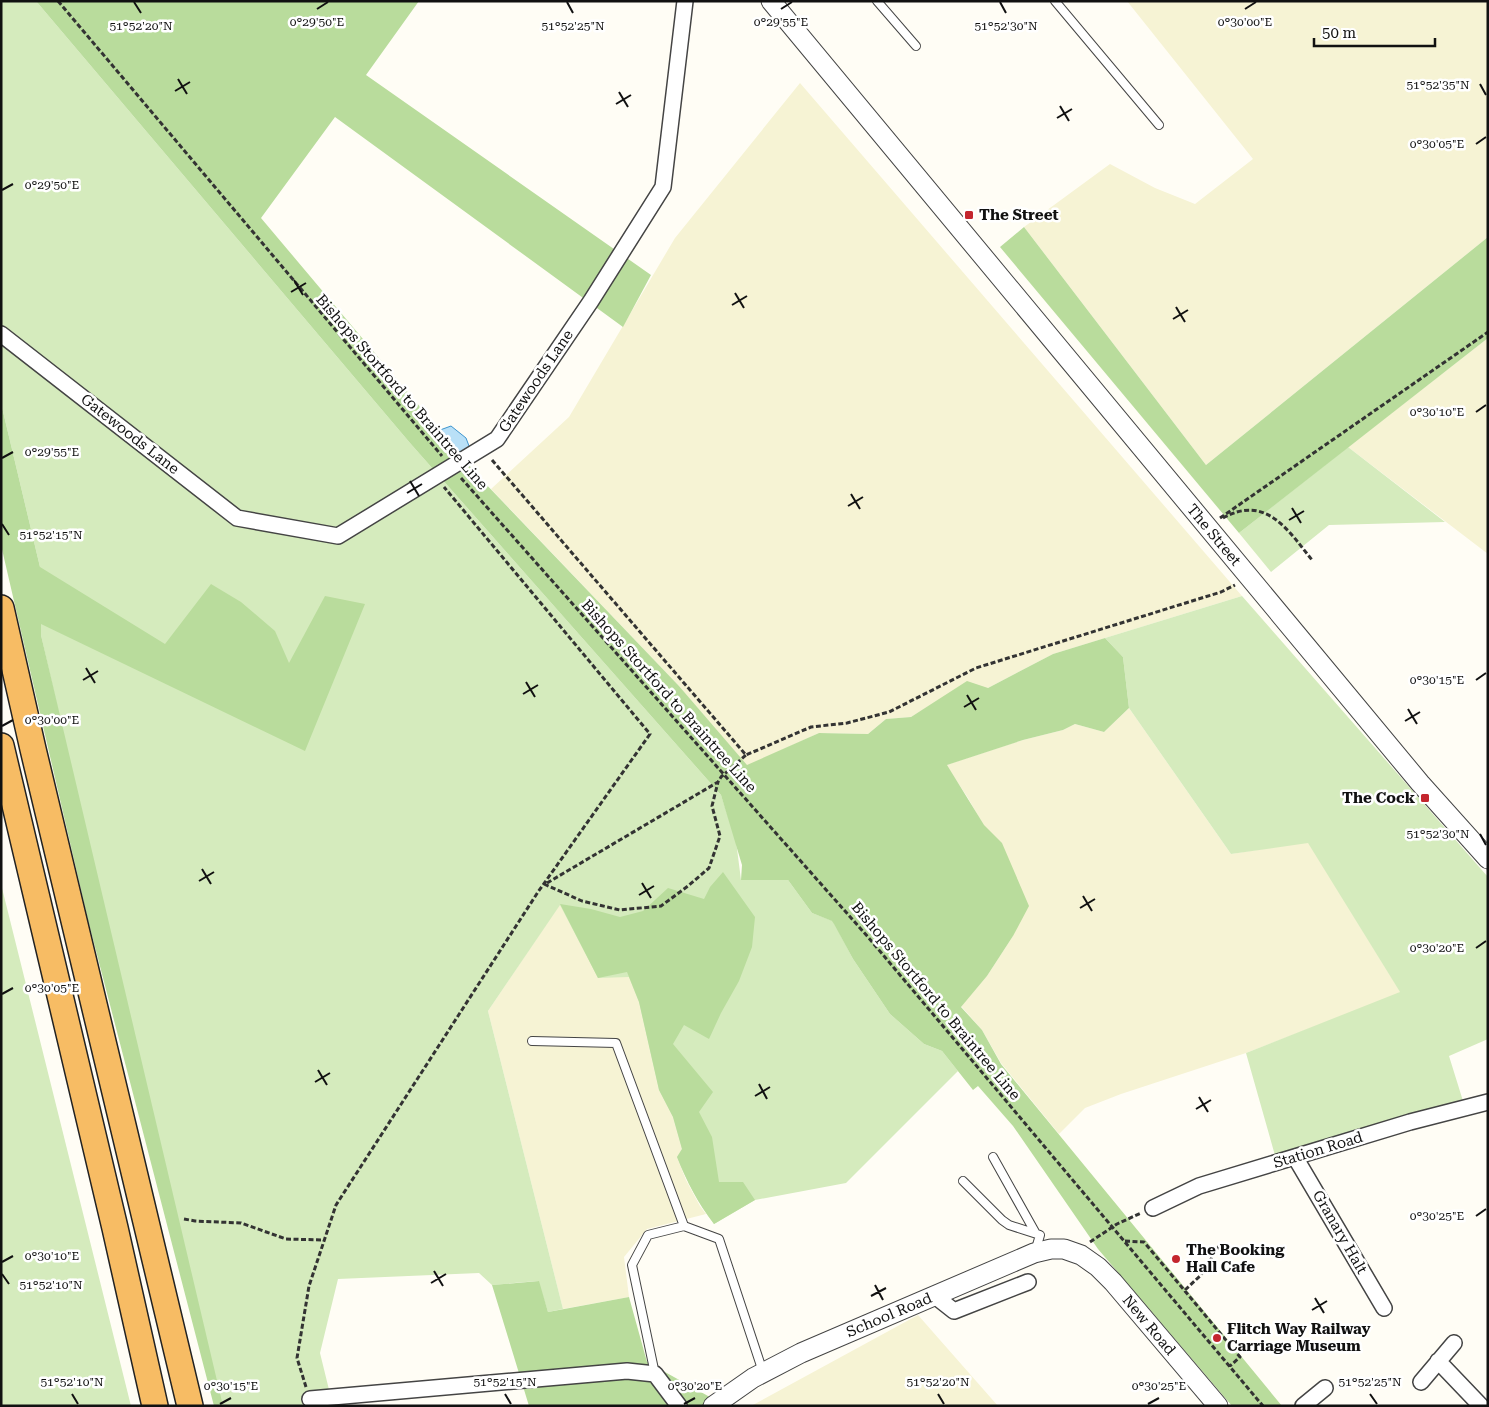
<svg xmlns="http://www.w3.org/2000/svg" width="1489" height="1407" viewBox="0 0 1489 1407" font-family="'Roboto Serif',serif">
<style>
.farmland{fill:#f6f3d4}
.green{fill:#d5ebbd}
.forest{fill:#b9dc9c}
.water{fill:#b9e0f7;stroke:#3f96cf}
.lines{fill:none;stroke-linecap:round;stroke-linejoin:round}
.service-casing{stroke:#444;stroke-width:10}
.minor-casing{stroke:#444;stroke-width:18}
.tertiary-casing{stroke:#444;stroke-width:21}
.trunk-casing{stroke:#222;stroke-width:28}
.path{stroke:#333;stroke-width:3;stroke-dasharray:5 2.5;stroke-linecap:butt}
.service{stroke:#fff;stroke-width:8}
.minor{stroke:#fff;stroke-width:15}
.tertiary{stroke:#fff;stroke-width:19}
.trunk{stroke:#f7bc64;stroke-width:25}
.ticks{fill:none;stroke:#111;stroke-width:2}
.poi-dot{fill:#c4262e;stroke:#fff;stroke-width:2}
.labels{text-anchor:middle;stroke-width:5;stroke-linejoin:round;paint-order:stroke}
.poi-label{font-size:15px;font-weight:bold;fill:#111;stroke:#fff;text-anchor:start}
.street-label{font-size:15px;fill:#111;stroke:#fff}
.ticks-label{font-size:12px;text-anchor:middle;fill:#111;stroke:#fff;stroke-width:5;stroke-linejoin:round;paint-order:stroke}
</style>
<rect width="100%" height="100%" fill="#fffdf5"/>
<path class="farmland" d="M1127,1H1488V237L1206,465L1024,227L1110,164L1155,188L1195,204L1253,159Z
M800,83L1242,596L1053,654L988,688L937,701L911,717L886,719L868,734L819,733L747,766L679,686L491,489L569,417L675,238Z
M1488,338V554L1348,447Z
M1129,708L1231,854L1308,842L1401,993L1246,1053L1121,1094L1085,1108L1059,1134L1001,1063L982,1030L961,1006L987,976L1013,936L986,830L968,798L946,765L1023,740L1063,730L1075,724L1104,732Z
M560,904L585,952L629,976L639,1002L659,1090L673,1117L682,1149L677,1157L686,1180L700,1206L706,1214L647,1229L624,1257L629,1297L563,1309L488,1011Z
M918,1315L998,1406H751Z"/>
<path class="green" d="M1,1H36L410,443L721,795L736,841L741,880H788L812,913L833,921L853,959L890,1014L924,1044L942,1051L958,1071L846,1183L755,1200L714,1224C698,1203 687,1182 677,1157L682,1149L673,1117L659,1090L639,1002L629,977L598,978L560,905L488,1011L563,1309L548,1312L538,1281L492,1285L479,1273L338,1279L320,1353L333,1406H216L41,635L40,567L1,403Z
M1348,447L1445,522L1329,525L1271,572L1239,533Z
M1242,596L1488,877V1039L1449,1056L1463,1101L1276,1159L1246,1053L1400,992L1308,843L1231,854L1129,708L1123,657L1105,638Z
M1,884L131,1406H1Z"/>
<path class="forest" d="M36,1H419L366,75L651,275L623,327L335,117L261,218L480,478L679,686L747,765L819,733L868,734L886,719L911,717L967,681L988,688L1053,654L1105,638L1123,657L1129,708L1104,732L1075,724L1063,730L1023,740L947,765L984,825L1002,843L1029,906L1013,936L987,976L961,1007L982,1030L1001,1064L1282,1406H1232L1098,1249L1013,1126L978,1086L973,1090L942,1051L924,1044L890,1014L853,959L834,924L832,921L812,913L788,880H741L742,865L721,795L410,443Z
M1024,227L1206,465L1488,237V338L1239,533L1000,247Z
M1,403L40,567L165,644L211,584L241,602L275,631L289,663L325,596L365,604L305,751L41,624V635L223,1406H214L88,920L1,545Z
M723,872L755,917L752,947L739,981L721,1013L709,1039L684,1025L673,1044L713,1092L699,1112L712,1137L719,1182H743L755,1200L714,1224C698,1203 687,1182 677,1157L682,1149L673,1117L659,1090L639,1002L627,972L598,978L560,904L591,909L620,917L643,911L668,888L704,899L710,887Z
M539,1281L548,1312L629,1297L647,1362L726,1406H529L492,1285Z"/>
<path class="water" d="M451,426L466,438L469,446L463,454L455,459L435,437L440,430Z"/>
<g class="lines">
<g class="service-casing">
<path id="service" d="M877,1L916,46
M1055,1L1159,125
M532,1041L616,1043L684,1226
M993,1157L1035,1232
M963,1181L1002,1220L1009,1225L1040,1235L1035,1252
M655,1374L632,1265L648,1235L684,1226L719,1239L763,1372"/>
</g>
<g class="minor-casing">
<path id="minor" d="M1,334L237,518L338,536L497,439L591,301L663,187L685,1
M1295,1157L1384,1308
M1153,1208L1199,1186L1410,1122L1488,1102
M935,1296L954,1311L1028,1282
M1438,1361L1481,1406
M1421,1382L1454,1343
M310,1399L627,1371L655,1374L679,1406
M1303,1406L1325,1388"/>
</g>
<g class="tertiary-casing">
<path id="tertiary" d="M771,1L1420,783L1488,859
M713,1406L753,1378L801,1353L1034,1253L1051,1249H1064L1081,1255L1098,1267L1113,1282L1218,1406"/>
</g>
<g class="trunk-casing">
<path id="trunk" d="M1,608L33,749L190,1406
M1,746L115,1228L155,1406"/>
</g>
<path class="path" d="M58,1L442,456
M492,460L746,755L811,727L847,723L889,712L976,668L1221,592L1235,585
M461,478L868,937L1263,1406
M1220,518L1488,332
M1223,518C1266,494 1288,530 1312,560
M547,883L718,782L721,777L746,755
M544,884L582,901L620,910L661,906L688,886L709,868L720,836L712,806L718,782
M184,1219L195,1221L241,1223L286,1239L324,1240
M1125,1241L1144,1242L1235,1351L1240,1357L1230,1366
M1090,1242L1117,1224L1141,1213
M1185,1290L1201,1275L1219,1246
M306,1387L297,1358L309,1286L336,1205L538,892L650,734L444,487"/>
<use href="#service" class="service"/>
<use href="#minor" class="minor"/>
<use href="#tertiary" class="tertiary"/>
<use href="#trunk" class="trunk"/>
</g>
<path class="ticks" d="M134,2L141,13M567,2L573,13M1000,2L1006,13M317,9L328,2M781,9L792,2M1245,9L1256,2M178,79L187,94M1480,84L1486,95M175,91L190,82M619,92L628,107M616,104L631,95M1060,106L1069,121M1057,118L1072,109M1476,144L1486,137M2,190L13,184M294,280L303,295M291,292L306,283M735,293L744,308M732,305L747,296M1176,307L1185,322M1173,319L1188,310M1476,412L1486,405M2,458L13,452M410,481L419,496M407,493L422,484M851,494L860,509M848,506L863,497M1292,508L1301,523M1289,520L1304,511M2,524L9,535M86,668L95,683M83,680L98,671M1476,680L1486,673M526,682L535,697M523,694L538,685M967,695L976,710M964,707L979,698M1408,709L1417,724M1405,721L1420,712M2,726L13,720M1480,834L1486,845M202,869L211,884M199,881L214,872M642,883L651,898M639,895L654,886M1083,896L1092,911M1080,908L1095,899M1476,948L1486,941M2,994L13,988M318,1070L327,1085M315,1082L330,1073M759,1084L767,1099M755,1096L770,1087M1199,1097L1208,1112M1196,1109L1211,1100M1476,1216L1486,1209M2,1262L13,1256M434,1271L443,1286M2,1274L9,1284M431,1283L446,1274M875,1285L883,1300M871,1296L886,1288M1315,1298L1324,1313M1312,1310L1327,1301M72,1394L78,1404M505,1394L511,1404M938,1394L944,1404M1370,1394L1377,1404M220,1404L231,1398M684,1404L695,1398M1148,1404L1159,1398"/>
<g class="poi-dot">
<rect x="964" y="210" width="10" height="10" rx="2.5"/>
<rect x="1420" y="793" width="10" height="10" rx="2.5"/>
<circle cx="1176" cy="1259" r="5"/>
<circle cx="1217" cy="1338" r="5"/>
</g>
<g class="labels">
<g class="poi-label">
<text x="979" y="220">The Street</text>
<text x="1415" y="803" text-anchor="end">The Cock</text>
<text x="1186" y="1255">The Booking<tspan x="1186" dy="17">Hall Cafe</tspan></text>
<text x="1227" y="1334">Flitch Way Railway<tspan x="1227" dy="17">Carriage Museum</tspan></text>
</g>
<g class="street-label">
<text transform="translate(536 381) rotate(-56)" y="5">Gatewoods Lane</text>
<text transform="translate(402 392) rotate(49)" y="5">Bishops Stortford to Braintree Line</text>
<text transform="translate(130 434) rotate(38)" y="5">Gatewoods Lane</text>
<text transform="translate(1214 535) rotate(50)" y="5">The Street</text>
<text transform="translate(669 696) rotate(48)" y="5">Bishops Stortford to Braintree Line</text>
<text transform="translate(936 1001) rotate(50)" y="5">Bishops Stortford to Braintree Line</text>
<text transform="translate(1318 1150) rotate(-17)" y="5">Station Road</text>
<text transform="translate(1340 1232) rotate(60)" y="5">Granary Halt</text>
<text transform="translate(889 1315) rotate(-23)" y="5">School Road</text>
<text transform="translate(1149 1325) rotate(50)" y="5">New Road</text>
</g>
</g>
<g class="ticks-label">
<text x="317" y="26">0°29'50"E</text>
<text x="781" y="26">0°29'55"E</text>
<text x="1245" y="26">0°30'00"E</text>
<text x="141" y="30">51°52'20"N</text>
<text x="573" y="30">51°52'25"N</text>
<text x="1006" y="30">51°52'30"N</text>
<text x="1438" y="89">51°52'35"N</text>
<text x="1437" y="148">0°30'05"E</text>
<text x="52" y="189">0°29'50"E</text>
<text x="1437" y="416">0°30'10"E</text>
<text x="52" y="456">0°29'55"E</text>
<text x="51" y="539">51°52'15"N</text>
<text x="1437" y="684">0°30'15"E</text>
<text x="52" y="724">0°30'00"E</text>
<text x="1438" y="838">51°52'30"N</text>
<text x="1437" y="952">0°30'20"E</text>
<text x="52" y="992">0°30'05"E</text>
<text x="1437" y="1220">0°30'25"E</text>
<text x="52" y="1260">0°30'10"E</text>
<text x="51" y="1289">51°52'10"N</text>
<text x="72" y="1386">51°52'10"N</text>
<text x="505" y="1386">51°52'15"N</text>
<text x="938" y="1386">51°52'20"N</text>
<text x="1370" y="1386">51°52'25"N</text>
<text x="231" y="1390">0°30'15"E</text>
<text x="695" y="1390">0°30'20"E</text>
<text x="1159" y="1390">0°30'25"E</text>
</g>
<rect width="1489" height="1407" fill="none" stroke="#111111" stroke-width="5"/>
<path d="M1314 38v8h121v-8" fill="none" stroke="#111111" stroke-width="2.5"/>
<text x="1322" y="38" font-size="15" fill="#111111" stroke="#ffffff" stroke-width="4" paint-order="stroke">50 m</text>
</svg>
